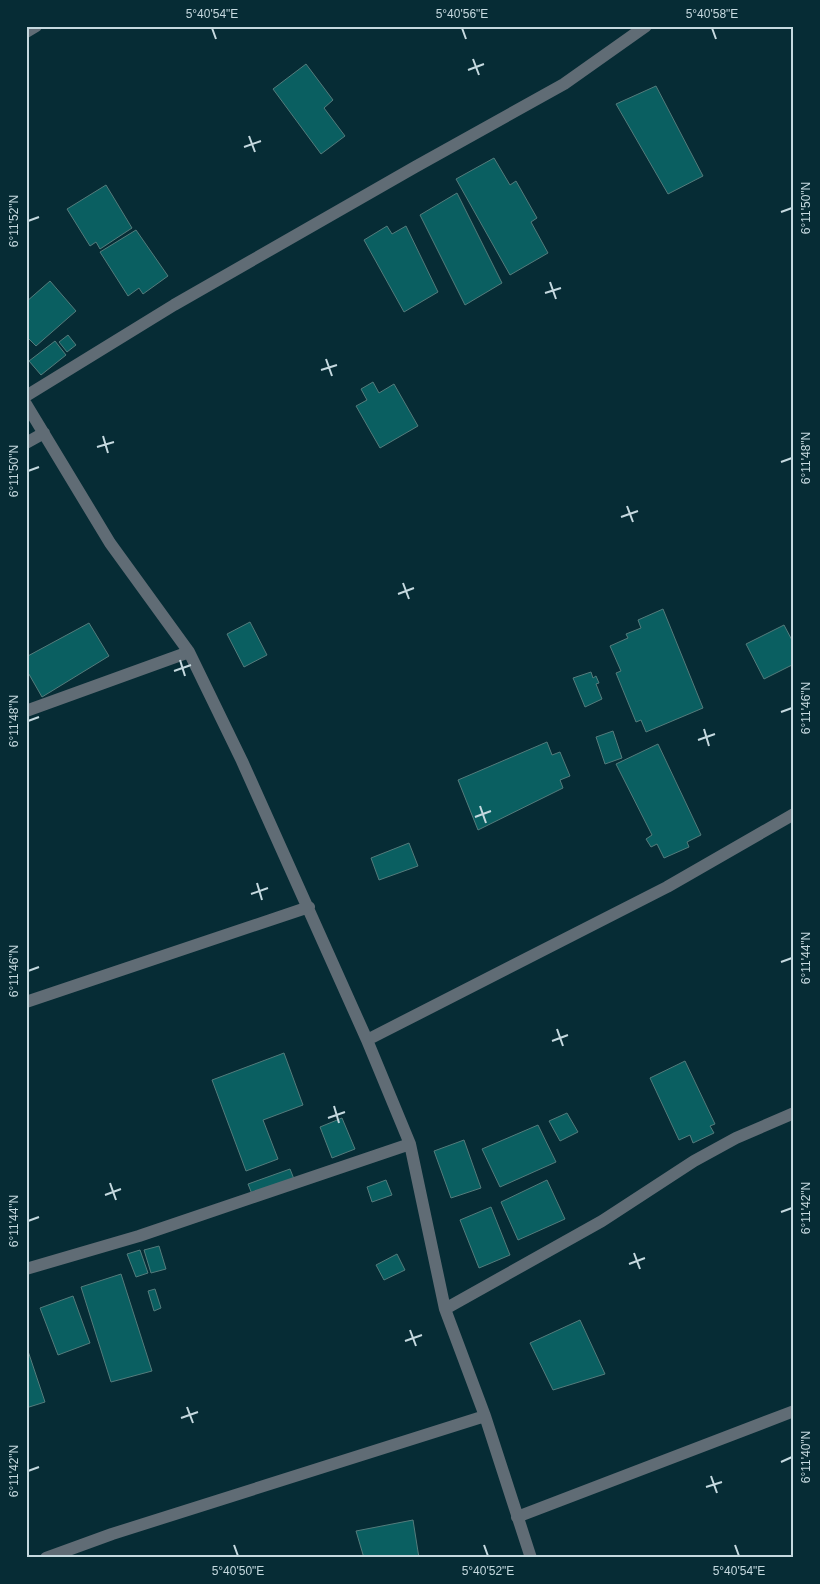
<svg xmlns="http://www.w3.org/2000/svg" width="820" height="1584" viewBox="0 0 820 1584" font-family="Helvetica,sans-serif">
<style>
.building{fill:#0a5f61;stroke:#547c7c}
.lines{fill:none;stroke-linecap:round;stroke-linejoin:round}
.minor{stroke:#606c75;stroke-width:12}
.ticks{fill:none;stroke:#c5d9df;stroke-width:2}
.neatline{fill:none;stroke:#c5d9df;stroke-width:2}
.ticks-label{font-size:12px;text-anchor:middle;fill:#c5d9df}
</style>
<rect width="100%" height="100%" fill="#062c35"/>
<path class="building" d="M306,64L333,100L324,108L345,136L321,154L273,89Z
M656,86L703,176L668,194L616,104Z
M494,158L510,185L516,181L537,218L531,222L548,253L510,275L456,179Z
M106,185L132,228L100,249L96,242L90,246L67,209Z
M457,193L502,283L465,305L420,215Z
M387,226L392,234L406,226L438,292L404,312L364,240Z
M136,230L168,276L143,294L139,288L128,296L100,252Z
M50,281L76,311L36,346L29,339L26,342V302Z
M68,335L76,345L67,352L59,342Z
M55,341L66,355L41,375L29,361Z
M373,382L379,393L394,384L418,426L380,448L356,406L367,400L361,389Z
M663,609L703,708L646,732L641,720L636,722L616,673L621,671L610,646L628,638L626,634L641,628L638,620Z
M250,622L267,655L244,667L227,634Z
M89,623L109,656L42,697L26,669V657Z
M784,625L794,644V664L764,679L746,644Z
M591,672L593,678L596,676L599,683L596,684L602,699L585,707L573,678Z
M613,731L622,758L605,764L596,737Z
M547,742L552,755L560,752L570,776L560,780L563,788L478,830L458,780Z
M658,744L701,835L687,842L689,847L664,858L657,844L651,847L646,839L652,835L616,764Z
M409,843L418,866L379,880L371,858Z
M284,1053L303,1105L263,1120L278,1159L246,1171L212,1080Z
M685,1061L715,1124L710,1126L714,1133L693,1143L690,1135L679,1140L650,1078Z
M567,1113L578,1132L560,1141L549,1121Z
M342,1118L355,1149L332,1158L320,1127Z
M538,1125L556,1162L500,1187L482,1149Z
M464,1140L481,1188L451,1198L434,1151Z
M290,1169L294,1179L252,1194L248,1184Z
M386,1180L392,1195L372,1202L367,1187Z
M547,1180L565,1219L518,1240L501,1202Z
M491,1207L510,1255L479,1268L460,1220Z
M159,1246L166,1269L151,1273L144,1250Z
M140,1250L148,1273L136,1277L127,1254Z
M397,1254L405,1270L384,1280L376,1265Z
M121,1274L152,1371L111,1382L81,1287Z
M155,1289L161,1308L154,1311L148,1291Z
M73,1296L90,1343L58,1355L40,1308Z
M580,1320L605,1374L553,1390L530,1343Z
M26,1345L45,1402L26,1408Z
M413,1520L419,1558H364L356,1531Z"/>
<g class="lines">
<path class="minor" d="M26,32L36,26
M26,396L174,305L415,167L564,84L646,26
M26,404L110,543L189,652L242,761L367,1040L410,1144L445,1309L485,1416L531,1558
M26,443L44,433
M26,711L189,652
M26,1002L309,907
M367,1040L667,887L794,814
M26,1269L139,1236L410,1144
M445,1309L602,1221L694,1161L736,1138L794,1113
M517,1517L794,1411
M46,1558L112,1534L485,1416"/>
</g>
<path class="ticks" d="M212,28L216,39M462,28L466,39M712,28L716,39M473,59L479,75M468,70L484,64M249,136L255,152M244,147L261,141M781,212L792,208M28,221L39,217M550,282L556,299M545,293L561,288M326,359L332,376M321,370L337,365M103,436L108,453M97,447L114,442M781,462L792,458M28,471L39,467M627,506L633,522M621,517L638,511M403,583L409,599M398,594L414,588M180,660L185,676M174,671L191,665M781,712L792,708M28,721L39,717M704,729L709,746M698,740L715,734M480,806L486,823M475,817L491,811M257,883L262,900M251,894L268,888M781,962L792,958M28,971L39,967M557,1029L563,1046M552,1041L568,1035M334,1106L339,1123M328,1118L345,1112M110,1183L116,1200M105,1195L121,1189M781,1212L792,1208M28,1221L39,1217M634,1253L640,1269M629,1264L645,1258M410,1330L416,1346M405,1341L422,1335M187,1407L193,1423M181,1418L198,1412M781,1462L792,1457M28,1471L39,1467M711,1476L717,1493M706,1487L722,1482M234,1545L238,1556M484,1545L488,1556M735,1545L739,1556"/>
<rect width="820" height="1584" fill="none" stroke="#062c35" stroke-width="55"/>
<rect x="28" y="28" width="764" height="1528" class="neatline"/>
<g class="ticks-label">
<text x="212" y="18">5°40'54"E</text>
<text x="462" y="18">5°40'56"E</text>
<text x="712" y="18">5°40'58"E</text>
<text transform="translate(806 208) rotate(-90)" y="4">6°11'50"N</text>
<text transform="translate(14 221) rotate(-90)" y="4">6°11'52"N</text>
<text transform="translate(806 458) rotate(-90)" y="4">6°11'48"N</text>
<text transform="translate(14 471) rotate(-90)" y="4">6°11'50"N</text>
<text transform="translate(806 708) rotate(-90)" y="4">6°11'46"N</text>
<text transform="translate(14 721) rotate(-90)" y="4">6°11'48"N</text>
<text transform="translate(806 958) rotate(-90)" y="4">6°11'44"N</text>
<text transform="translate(14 971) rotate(-90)" y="4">6°11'46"N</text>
<text transform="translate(806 1208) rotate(-90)" y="4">6°11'42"N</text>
<text transform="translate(14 1221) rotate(-90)" y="4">6°11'44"N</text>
<text transform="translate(806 1457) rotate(-90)" y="4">6°11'40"N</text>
<text transform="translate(14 1471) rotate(-90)" y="4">6°11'42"N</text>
<text x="238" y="1575">5°40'50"E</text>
<text x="488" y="1575">5°40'52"E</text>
<text x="739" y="1575">5°40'54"E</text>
</g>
</svg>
